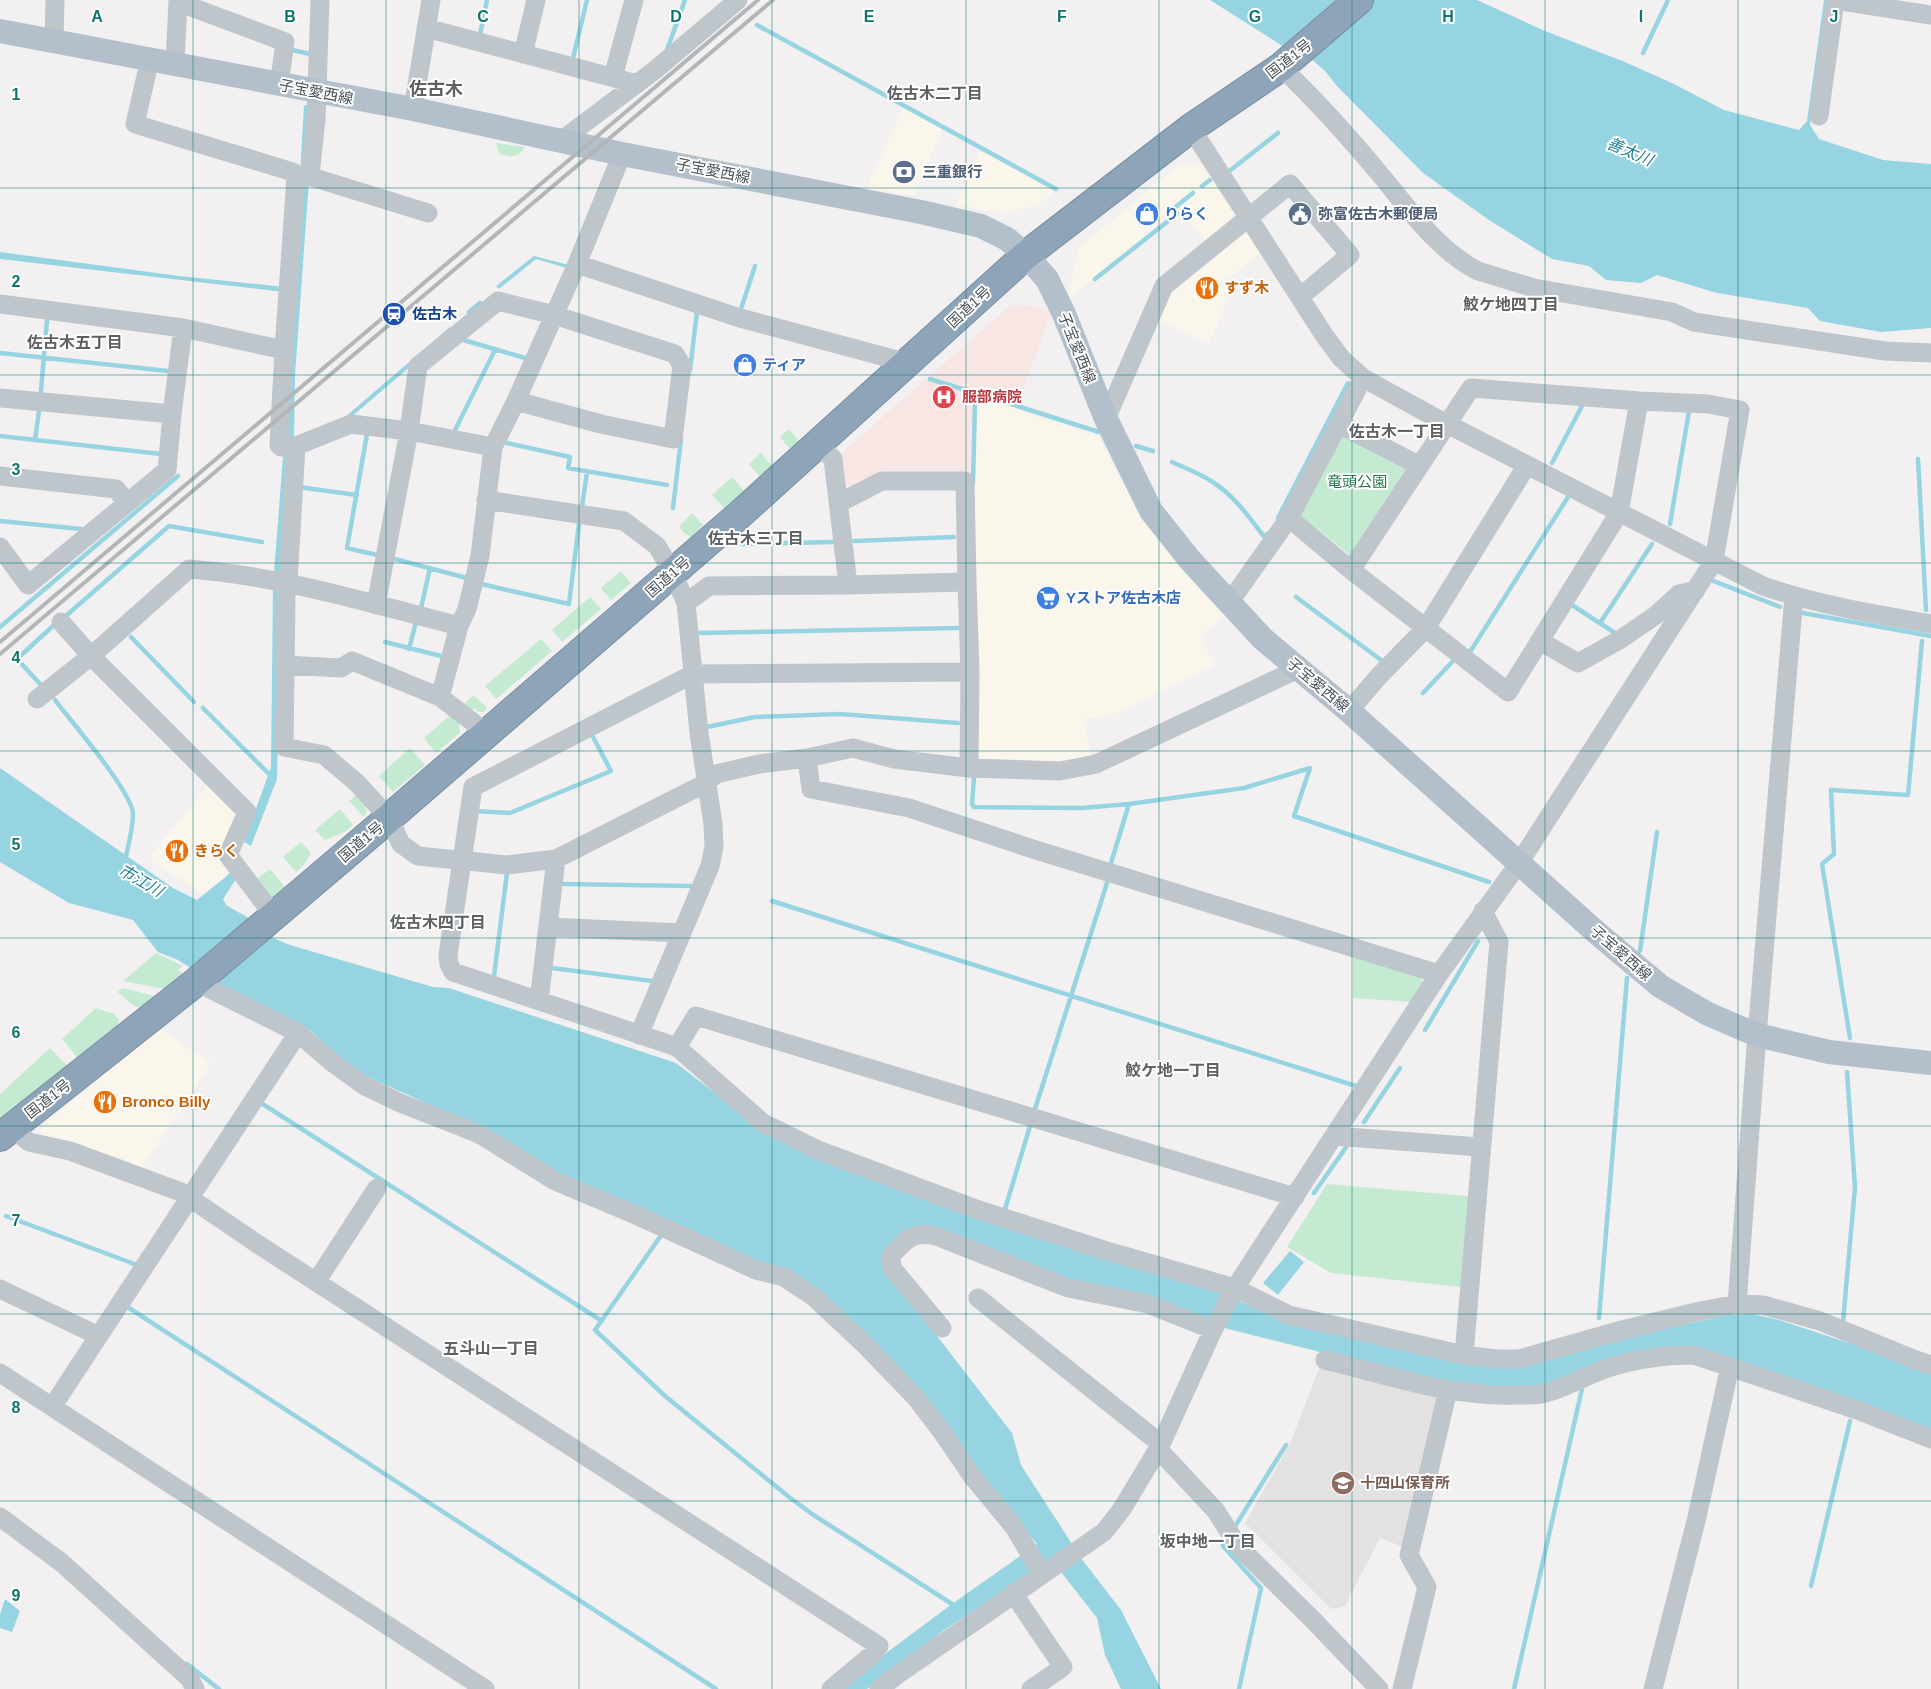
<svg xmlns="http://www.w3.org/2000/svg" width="1931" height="1689" viewBox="0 0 1931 1689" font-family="Helvetica,'Noto Sans JP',sans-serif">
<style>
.commercial{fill:#faf6ec}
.education{fill:#e3e1e2}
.medical{fill:#f8e6e4}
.green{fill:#c4ead2}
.water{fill:#97d4e2}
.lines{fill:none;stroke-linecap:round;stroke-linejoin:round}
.stream{stroke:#97d4e2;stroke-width:4.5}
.highway-casing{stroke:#798fa4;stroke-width:30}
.minor{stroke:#bec5cb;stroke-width:19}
.major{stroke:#b3c0cb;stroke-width:24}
.highway{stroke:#8ea4b8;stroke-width:28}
.rail{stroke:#b3b6b9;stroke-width:4}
.grid{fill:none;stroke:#0f766e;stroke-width:1;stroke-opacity:0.55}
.labels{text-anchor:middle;stroke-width:4;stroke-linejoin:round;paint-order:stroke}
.street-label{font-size:15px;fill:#4a545b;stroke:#fff}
.service-label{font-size:15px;font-weight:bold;fill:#4e5e75;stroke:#fff;text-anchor:start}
.shop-label{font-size:15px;font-weight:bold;fill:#366cbe;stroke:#fff;text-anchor:start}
.food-label{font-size:15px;font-weight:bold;fill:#c56008;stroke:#fff;text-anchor:start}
.transit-label{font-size:15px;font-weight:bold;fill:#164399;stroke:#fff;text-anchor:start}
.health-label{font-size:15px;font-weight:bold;fill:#be3a42;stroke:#fff;text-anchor:start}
.park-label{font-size:15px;fill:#23754a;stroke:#fff}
.education-label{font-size:15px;font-weight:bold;fill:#785e54;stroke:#fff;text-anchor:start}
.neighbourhood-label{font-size:16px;font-weight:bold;fill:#5d6164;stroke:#fff}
.water-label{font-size:16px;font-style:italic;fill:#1d7d93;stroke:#fff}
.quarter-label{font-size:18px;font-weight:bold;fill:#5d6164;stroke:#fff}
.grid-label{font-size:16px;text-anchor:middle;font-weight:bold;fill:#0f766e;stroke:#fff;stroke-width:4;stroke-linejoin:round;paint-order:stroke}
</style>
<rect width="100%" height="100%" fill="#f2f0f0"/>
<path class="commercial" d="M903,108L942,129L913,196L866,188Z
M981,150L1026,175L1055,191L1038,205L1001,213L955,205Z
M1201,164L1233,212L1232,219L1206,241L1177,209L1070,298L1069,294L1078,249L1179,165Z
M1240,232L1249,236L1260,254L1225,280L1229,297L1209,343L1157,320L1170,290Z
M983,398L1099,437L1114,468L1143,515L1180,566L1224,617L1200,636L1215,665L1116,713L1084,720L1091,758L1044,764L981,760L976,754L973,525L977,403Z
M210,784L230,805L237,817L232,868L228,875L204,894L152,862L151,855Z
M159,1029L211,1063L141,1169L43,1136L40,1130L41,1127Z"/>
<path class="education" d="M1321,1363L1436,1392L1440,1399L1403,1547L1380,1538L1345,1606L1331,1609L1245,1523L1290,1444Z"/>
<path class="medical" d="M1015,304L1048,310L1050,316L1018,404L985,395L976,404L973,475L881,474L853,488L845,485L838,456L1011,305Z"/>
<path class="green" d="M496,143L525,147C519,158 510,158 499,153Z
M789,429L799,441L790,449L780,437Z
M1341,430L1411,466L1350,555L1301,516L1299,511Z
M761,453L772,466L759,476L749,464Z
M732,477L745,492L725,509L712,495Z
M692,513L703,525L691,537L683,532L679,526Z
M621,571L631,583L611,600L601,588Z
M590,597L601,609L562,642L552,630Z
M541,639L552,651L496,699L485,686Z
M474,695L487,708L483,712H478L474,708L471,711L464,704Z
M454,712L463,723L459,725L460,733L436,753L424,738Z
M410,748L425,765L393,792L379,776Z
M360,792L369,802L365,807L367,811L364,817L349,801Z
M340,809L353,825L345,832L325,840L315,830Z
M301,842L311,853L304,865L296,872L283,857Z
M270,869L285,887L272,898L257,879Z
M156,953L183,966L178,970L183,973L165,989L123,981Z
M1353,954L1419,976L1425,985L1414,1002L1353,998Z
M122,988L159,997L143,1009C132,1007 126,999 118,992Z
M96,1008L114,1014L119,1020L117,1028L80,1061L62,1039Z
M50,1048L70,1069L0,1125V1094Z
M1327,1184L1469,1196L1461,1287L1331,1273L1287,1247Z"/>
<path class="water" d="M1210,0H1477L1545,31L1625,62L1674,84L1724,110L1799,130L1807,121L1824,0H1828L1810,125L1819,139L1883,160L1931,164V328L1881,332L1820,321L1808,308L1717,293L1657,275L1641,283L1606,280L1589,266L1552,259L1489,220L1423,173L1336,85L1326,72L1309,57L1281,45Z
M304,105L311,107L309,180L295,375L294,439L345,417L450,327L453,330L350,418L293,443L281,588L277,779L251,846L244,842L271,767L273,586L286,418Z
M0,252L179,276L285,287L284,292L0,259Z
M534,256L569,265L567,268L536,259L499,289L496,286Z
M0,768L173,888L197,900L228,875L232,868L236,879L223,899L226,905L247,917L273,938L290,945L433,987L449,988L676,1063L758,1126L1219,1293L1263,1311L1423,1352L1573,1350L1726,1315L1753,1314L1779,1320L1855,1345L1931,1373V1431L1709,1351L1514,1390L1433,1380L1228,1329L1150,1299L1056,1276L926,1230L886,1270L1012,1433L1021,1465L1081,1558L1121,1610L1161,1689H1121L1105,1655L1097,1618L1061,1572L1046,1562L943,1631L867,1689H838L952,1604L1037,1544L974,1468L928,1401L771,1267L561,1177L482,1128L361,1074L345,1063L311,1031L287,1018L224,989L178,960L158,952L133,920L69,903L0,862Z
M1290,1251L1304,1262L1278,1295L1263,1283Z
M5,1599L20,1611L12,1632L0,1628V1614Z"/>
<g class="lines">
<path class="stream" d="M757,25L1056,189
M480,35L487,0
M288,49L310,54
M667,50L685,0
M1643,53L1668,0
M573,58L587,0
M1228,172L1278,133
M1202,186L1210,180
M1095,279L1177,214L1173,209L1193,193
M469,312L480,303
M740,312L755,266
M460,339L525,358
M0,353L168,371
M690,370L697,312
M930,379L972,392
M41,391L47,320
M983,395L1099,432
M454,432L495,350
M367,434L347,548L377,555
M0,436L161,454
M35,440L39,411
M507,443L570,457L568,468L667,485
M1136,446L1153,451
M1918,459L1926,610
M1172,462C1185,468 1199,473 1211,481C1234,495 1249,517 1265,538L1267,534
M1552,463L1583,404
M973,483L975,402
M298,487L357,495
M582,507L587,472
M673,508L681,439
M1278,518L1348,383
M0,521L81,529
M1670,524L1689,411
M854,541L954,537
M741,544L834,542
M391,558L467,578
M1711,580L1780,607
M481,584L569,604L579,524
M1296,597L1381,660
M1569,603L1618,635
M421,608L430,568
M1803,613L1931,636
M68,614L169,526L262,542
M1600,623L1652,544
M0,627L178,476
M699,633L958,628
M131,637L194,702
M385,642L441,656
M409,649L416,622
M1470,652L1568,497
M43,687L17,659L54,625
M1423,693L1452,662
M55,700C70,720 133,793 133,814C133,828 129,843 126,856
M203,708L269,774
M707,727L755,717L840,714L958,723
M974,778L972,804L974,807L1082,808L1129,804L1244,788L1310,768L1294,816L1489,882
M474,811L510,813L611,771L593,737
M1111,863L1129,804
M563,884L691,886
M772,901L1356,1086
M1640,951L1657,832
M552,968L652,981
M494,976L507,873
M1425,1030L1478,941
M1850,1038L1822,864L1834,854L1831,790L1908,795L1922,641
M261,1103L602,1321
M1035,1109L1107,883
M1364,1122L1400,1068
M1314,1193L1349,1143
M1005,1209L1030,1126
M6,1216L137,1265
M662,1234L595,1330L665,1396L789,1497L812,1514L952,1604
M126,1306L716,1689
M1599,1318L1627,978
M1843,1322L1855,1187L1847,1072
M1234,1528L1286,1445
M1223,1544V1546L1261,1588L1239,1689
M1811,1586L1850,1421
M187,1664L219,1689
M1514,1689L1582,1389"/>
<g class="highway-casing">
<path id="highway" d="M0,1137L196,982L389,818L737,517L1026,255L1191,128L1281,67L1359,0"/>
</g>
<path class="minor" d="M1835,0L1931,15
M178,2L285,42L279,85
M426,28L637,84
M54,41L55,0
M523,54L536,0
M150,59L135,124L293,172L296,178
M175,65L178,0
M1281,67C1316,100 1348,136 1379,173C1408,208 1437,250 1478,271L1534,288L1672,312L1694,322L1885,351L1931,353
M613,77L634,0
M413,109L431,0
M1819,116L1835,0
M1191,128L1324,335L1341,358L1363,378L1447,424L1763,586C1818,605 1874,614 1931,624
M562,140L655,70L738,0
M310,175L316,120L320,0
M577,264L740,318L908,363
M0,304L183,328L284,350L296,178L310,175L315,178L428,213
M284,350L279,445L281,447L296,446L351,424L409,431L493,447
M0,398L172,414
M1106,419L1164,286L1290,184L1350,255L1300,297
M1339,424L1420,466
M818,444L833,459L848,585L967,582L970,672L693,674L473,787L448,955L449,964L453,972L677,1047L763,1123L818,1150L973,1208L1104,1250L1235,1288L1289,1315L1464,1355L1496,1359H1519L1622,1330L1700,1311L1737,1304L1763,1305L1820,1321L1916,1360L1931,1365
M296,446L288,582L286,594L284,747L324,755L357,783L389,818L401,844L418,856L507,865L556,859L706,783L716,774L759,764L807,758L811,789L909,808L1036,850L1439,974
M0,476L116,489L127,502
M486,500L624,521L657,546L673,573L686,603L699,733L713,824L714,847L710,866L639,1035
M839,503L882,481H965L967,582
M1289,518L1351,570L1508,692L1619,513L1639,401
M0,547L28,585L167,470L172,414L183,328
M686,603L709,586L848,585
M1229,603L1289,518L1363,378
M376,605L409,431L418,366L498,301L554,315L675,354L682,366L673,439L601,424L516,401
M1540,641L1578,663L1621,639L1656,615L1679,594L1696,590
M285,665L341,668L352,661L440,697
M37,699L91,656L61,622
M1349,711L1379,676L1426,628L1527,465
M487,733L440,697L459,626L467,609L480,556L493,447L516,401L577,264L622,154
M807,758L853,748L894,759L969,768L1060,771L1096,764L1298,669
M969,768L970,672
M274,916L228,855L247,812L91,656L189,569C281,576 369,603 459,626
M548,927L682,933
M196,982L298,1033L333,1063L365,1086L398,1102L479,1134L555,1181L636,1215L756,1270L784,1277L814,1297L863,1343L917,1399L942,1432L972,1476L1014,1527L1042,1574
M539,1001L556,859
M677,1047L696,1016L1295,1197
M11,1128L29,1142L70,1151L181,1192L256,1243L879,1646L874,1653L831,1689
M1334,1136L1480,1147
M316,1282L377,1188
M0,1289L99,1336
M978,1298L1161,1444
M1737,1304L1757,1035L1794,596
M942,1328L892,1268L891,1256C906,1239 913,1231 936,1236L1068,1288L1148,1304L1213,1330
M1464,1355L1499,942L1483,911
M1325,1360C1388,1375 1452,1398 1518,1395C1526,1395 1534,1395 1541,1394C1563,1390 1584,1376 1605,1369C1634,1359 1664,1355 1694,1355L1857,1410L1931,1439
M0,1373L485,1689
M52,1407L298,1033
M1158,1449L1216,1511L1238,1546L1314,1621L1379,1689
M0,1517L62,1563L190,1679L195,1689
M1013,1593L1063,1667L1031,1689
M879,1689L897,1675L1104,1532L1122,1509L1161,1444L1213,1330L1235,1288L1439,974L1519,863L1714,561L1740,410L1708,404L1639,401L1471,388L1351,570
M1402,1689L1427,1587L1409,1555L1448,1390
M1653,1689L1697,1517L1730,1366"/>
<path class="major" d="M0,31L413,109L622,154L921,212L981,226L1007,239L1026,255L1047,279L1064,314L1106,419L1151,511L1190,560L1263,639L1349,711L1597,933L1660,986L1708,1014L1757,1035L1829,1052L1931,1063"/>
<use href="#highway" class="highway"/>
<path class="rail" d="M0,642L758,0
M0,654L773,0"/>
</g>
<path class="grid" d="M193,0V1689M386,0V1689M579,0V1689M772,0V1689M966,0V1689M1159,0V1689M1352,0V1689M1545,0V1689M1738,0V1689M0,188H1931M0,375H1931M0,563H1931M0,751H1931M0,938H1931M0,1126H1931M0,1314H1931M0,1501H1931"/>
<defs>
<g id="bank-disc" transform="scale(1.25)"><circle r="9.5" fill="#5c6f8a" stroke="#fff"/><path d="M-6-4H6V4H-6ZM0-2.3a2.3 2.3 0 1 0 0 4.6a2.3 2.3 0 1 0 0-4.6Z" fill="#fff"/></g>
<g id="shop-disc" transform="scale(1.25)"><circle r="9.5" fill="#3f7fe0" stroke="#fff"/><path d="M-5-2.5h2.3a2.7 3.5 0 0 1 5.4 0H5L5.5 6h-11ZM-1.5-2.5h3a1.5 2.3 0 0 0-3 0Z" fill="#fff"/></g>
<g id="civic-disc" transform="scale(1.25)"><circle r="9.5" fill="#5c6f8a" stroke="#fff"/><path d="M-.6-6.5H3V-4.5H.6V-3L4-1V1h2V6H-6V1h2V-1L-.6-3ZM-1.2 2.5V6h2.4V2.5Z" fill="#fff"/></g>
<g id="restaurant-disc" transform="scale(1.25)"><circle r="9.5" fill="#e8710a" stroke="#fff"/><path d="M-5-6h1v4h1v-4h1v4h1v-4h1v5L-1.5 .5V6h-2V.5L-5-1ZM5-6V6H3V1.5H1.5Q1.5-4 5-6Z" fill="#fff"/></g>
<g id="station-disc" transform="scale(1.25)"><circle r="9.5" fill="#1a4fb4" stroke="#fff"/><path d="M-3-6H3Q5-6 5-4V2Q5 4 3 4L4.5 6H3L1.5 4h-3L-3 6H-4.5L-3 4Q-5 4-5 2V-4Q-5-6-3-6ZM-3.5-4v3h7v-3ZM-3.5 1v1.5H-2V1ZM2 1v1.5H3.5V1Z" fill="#fff"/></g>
<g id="hospital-disc" transform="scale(1.25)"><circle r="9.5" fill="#e0444e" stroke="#fff"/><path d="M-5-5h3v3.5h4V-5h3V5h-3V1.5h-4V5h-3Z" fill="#fff"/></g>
<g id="supermarket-disc" transform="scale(1.25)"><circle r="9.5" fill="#3f7fe0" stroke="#fff"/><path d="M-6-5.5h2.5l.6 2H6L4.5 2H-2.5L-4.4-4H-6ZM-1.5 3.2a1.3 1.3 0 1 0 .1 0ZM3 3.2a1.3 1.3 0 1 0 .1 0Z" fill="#fff"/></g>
<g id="school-disc" transform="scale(1.25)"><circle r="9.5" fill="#8d6e63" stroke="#fff"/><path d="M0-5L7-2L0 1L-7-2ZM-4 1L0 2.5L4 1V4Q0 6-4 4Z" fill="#fff"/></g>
</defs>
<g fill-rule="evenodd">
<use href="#bank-disc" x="904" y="172"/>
<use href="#shop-disc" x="1147" y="214"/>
<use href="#civic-disc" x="1300" y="214"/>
<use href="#restaurant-disc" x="1207" y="288"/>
<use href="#station-disc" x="394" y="314"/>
<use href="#shop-disc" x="745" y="365"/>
<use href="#hospital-disc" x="944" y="397"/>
<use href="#supermarket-disc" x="1048" y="598"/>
<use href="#restaurant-disc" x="177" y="851"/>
<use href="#restaurant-disc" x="105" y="1102"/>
<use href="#school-disc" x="1343" y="1483"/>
</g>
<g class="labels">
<g class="street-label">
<text transform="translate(1289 59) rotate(-38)" y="5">国道1号</text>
<text transform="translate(316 92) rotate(11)" y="5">子宝愛西線</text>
<text transform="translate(713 171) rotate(11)" y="5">子宝愛西線</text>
<text transform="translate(969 307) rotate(-43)" y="5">国道1号</text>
<text transform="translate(1077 348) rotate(68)" y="5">子宝愛西線</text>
<text transform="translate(668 577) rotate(-41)" y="5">国道1号</text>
<text transform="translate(1318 685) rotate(40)" y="5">子宝愛西線</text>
<text transform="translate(361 842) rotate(-40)" y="5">国道1号</text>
<text transform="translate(1621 953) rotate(41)" y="5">子宝愛西線</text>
<text transform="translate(48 1099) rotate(-38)" y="5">国道1号</text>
</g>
<g class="service-label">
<text x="922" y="177">三重銀行</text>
<text x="1318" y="219">弥富佐古木郵便局</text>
</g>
<g class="shop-label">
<text x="1164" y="219">りらく</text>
<text x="762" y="370">ティア</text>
<text x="1066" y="603">Yストア佐古木店</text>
</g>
<g class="food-label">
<text x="1224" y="293">すず木</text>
<text x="194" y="856">きらく</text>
<text x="122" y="1107">Bronco Billy</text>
</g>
<g class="transit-label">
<text x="412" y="319">佐古木</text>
</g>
<g class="health-label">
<text x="962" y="402">服部病院</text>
</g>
<g class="park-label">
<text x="1357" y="487">竜頭公園</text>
</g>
<g class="education-label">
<text x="1360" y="1488">十四山保育所</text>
</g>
<g class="neighbourhood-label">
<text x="935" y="99">佐古木二丁目</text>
<text x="1511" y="310">鮫ケ地四丁目</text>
<text x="75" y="348">佐古木五丁目</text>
<text x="1397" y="437">佐古木一丁目</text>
<text x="756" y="544">佐古木三丁目</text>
<text x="438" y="928">佐古木四丁目</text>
<text x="1173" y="1076">鮫ケ地一丁目</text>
<text x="491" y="1354">五斗山一丁目</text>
<text x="1208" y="1547">坂中地一丁目</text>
</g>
<g class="water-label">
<text transform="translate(1630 151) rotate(23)" y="6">善太川</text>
<text transform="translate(141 880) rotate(30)" y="6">市江川</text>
</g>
<g class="quarter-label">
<text x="436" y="95">佐古木</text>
</g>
</g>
<g class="grid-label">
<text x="97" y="22">A</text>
<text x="290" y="22">B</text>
<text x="483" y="22">C</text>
<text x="676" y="22">D</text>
<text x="869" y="22">E</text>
<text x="1062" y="22">F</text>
<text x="1255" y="22">G</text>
<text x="1448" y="22">H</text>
<text x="1641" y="22">I</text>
<text x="1834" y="22">J</text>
<text x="16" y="100">1</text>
<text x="16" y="287">2</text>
<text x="16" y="475">3</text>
<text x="16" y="663">4</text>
<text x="16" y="850">5</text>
<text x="16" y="1038">6</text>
<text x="16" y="1226">7</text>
<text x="16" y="1413">8</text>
<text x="16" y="1601">9</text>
</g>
</svg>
